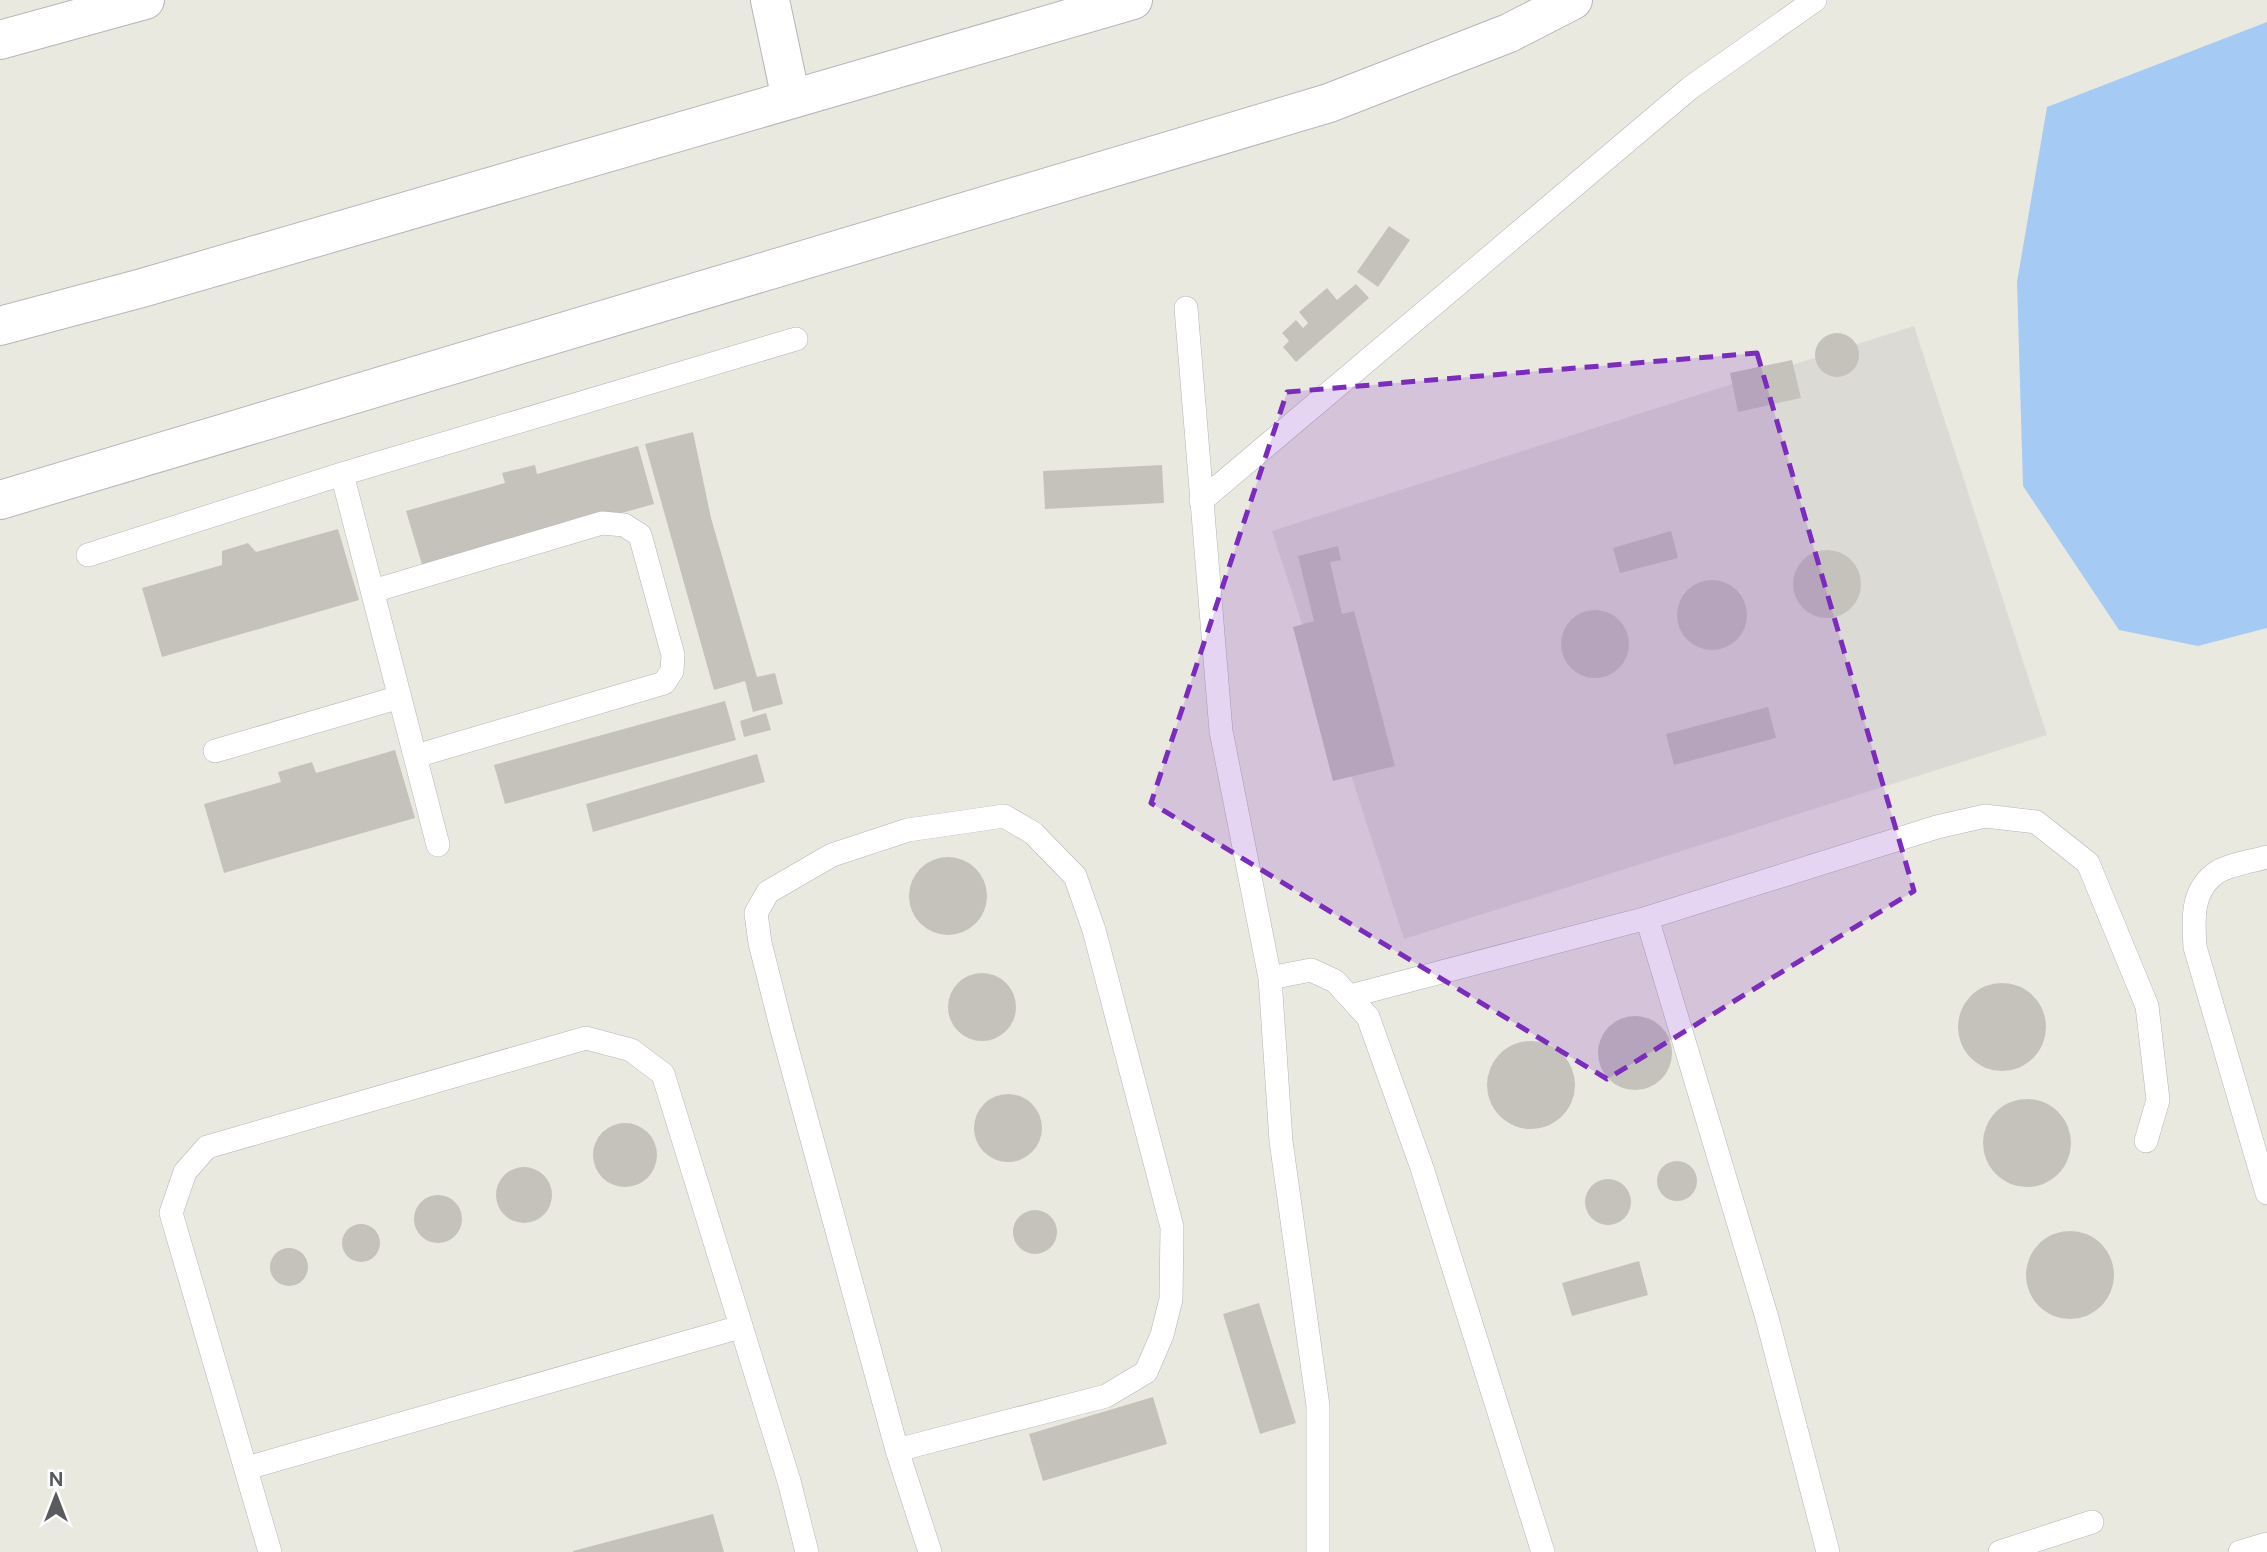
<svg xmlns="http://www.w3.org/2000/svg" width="2267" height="1552" viewBox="0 0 2267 1552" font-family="Figtree,sans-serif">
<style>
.industrial{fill:#dcdad4}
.water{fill:#a5cbf5}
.building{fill:#c5c2bc}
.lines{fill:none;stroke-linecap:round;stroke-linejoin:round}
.lane-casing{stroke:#b3b5b9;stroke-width:24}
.street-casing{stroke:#b3b5b9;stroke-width:40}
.secondary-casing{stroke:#b4b6bb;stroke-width:40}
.lane{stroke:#fff;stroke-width:23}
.street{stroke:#fff;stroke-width:38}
.secondary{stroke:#fff;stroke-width:38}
.marked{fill:#7b2cbf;fill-opacity:0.2;stroke:#7b2cbf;stroke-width:5;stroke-dasharray:14 9;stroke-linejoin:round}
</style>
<rect width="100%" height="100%" fill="#eae9e0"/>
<path class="industrial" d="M1914,326L2047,735L1404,939L1272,531Z"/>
<path class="water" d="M2267,22V628L2198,646L2119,630L2023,486L2017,282L2047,107Z"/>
<path class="building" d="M1389,226L1410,240L1378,287L1357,272Z
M1356,284L1369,298L1296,362L1283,347L1289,341L1282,333L1296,320L1303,328L1308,323L1299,312L1327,288L1337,300Z
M1815 355a22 22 0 1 1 44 0a22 22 0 1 1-44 0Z
M1792,360L1801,398L1738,412L1730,373Z
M693,432L711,518L757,677L775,673L783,704L753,712L745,681L714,690L645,444Z
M638,446L654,504L423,568L406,511L505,483L502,473L535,465L537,474Z
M1162,465L1164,503L1045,509L1043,471Z
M338,529L359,600L162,657L142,588L222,565V551L248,543L256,552Z
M1671,531L1678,558L1620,573L1613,548Z
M1338,546L1341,560L1330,562L1342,614L1354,611L1395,766L1333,781L1293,627L1314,621L1298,556Z
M1793 584a34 34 0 1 1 68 0a34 34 0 1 1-68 0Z
M1677 615a35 35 0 1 1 70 0a35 35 0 1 1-70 0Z
M1561 644a34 34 0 1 1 68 0a34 34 0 1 1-68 0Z
M725,701L736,740L505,804L494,765Z
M1768,707L1776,738L1674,765L1666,734Z
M766,713L771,730L744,737L740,721Z
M395,750L415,818L224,873L204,804L281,782L278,772L312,762L316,773Z
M757,754L765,782L593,832L586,804Z
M909 896a39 39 0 1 1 78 0a39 39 0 1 1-78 0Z
M948 1007a34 34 0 1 1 68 0a34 34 0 1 1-68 0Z
M1958 1027a44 44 0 1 1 88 0a44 44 0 1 1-88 0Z
M1598 1053a37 37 0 1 1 74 0a37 37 0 1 1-74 0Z
M1487 1085a44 44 0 1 1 88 0a44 44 0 1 1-88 0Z
M974 1128a34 34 0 1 1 68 0a34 34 0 1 1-68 0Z
M1983 1143a44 44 0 1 1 88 0a44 44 0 1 1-88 0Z
M593 1155a32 32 0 1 1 64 0a32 32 0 1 1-64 0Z
M1657 1181a20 20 0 1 1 40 0a20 20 0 1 1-40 0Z
M496 1195a28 28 0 1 1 56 0a28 28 0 1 1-56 0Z
M1585 1202a23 23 0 1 1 46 0a23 23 0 1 1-46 0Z
M414 1219a24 24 0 1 1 48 0a24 24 0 1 1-48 0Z
M1013 1232a22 22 0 1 1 44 0a22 22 0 1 1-44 0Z
M342 1243a19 19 0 1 1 38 0a19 19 0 1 1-38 0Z
M2026 1275a44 44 0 1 1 88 0a44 44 0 1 1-88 0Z
M270 1267a19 19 0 1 1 38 0a19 19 0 1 1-38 0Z
M1639,1261L1648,1295L1572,1316L1562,1283Z
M1259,1303L1296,1423L1260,1434L1223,1314Z
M1153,1397L1167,1444L1043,1481L1029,1434Z
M713,1514L724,1552H573V1551Z"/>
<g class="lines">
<g class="lane-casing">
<path id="lane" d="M1186,308L1221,731L1270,978L1281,1141L1318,1406V1552
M342,474L438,845
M1201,501L1690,88L1815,0
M88,555L342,474L796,339
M373,591L602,523L624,525L640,535L673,655L672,671L664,683L416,756
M215,751L400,697
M2267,857C2252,861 2232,864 2219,871C2191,888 2193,919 2195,947L2267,1193
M1647,918L1767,1318L1828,1552
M1270,978L1311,970L1335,981L1368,1017L1422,1168L1543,1552
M1350,996L1647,918L1937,827L1985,816L2036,822L2088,863L2147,1006L2158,1100L2146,1141
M897,1450L1106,1396L1146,1372L1162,1335L1171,1299L1172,1227L1094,930L1075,876L1033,833L1004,816L908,830L832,855L768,892L756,913L760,943L781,1026L897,1450L930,1552
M247,1468L740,1327
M270,1552L171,1213L185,1172L207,1147L586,1038L631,1050L663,1074L789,1481L807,1552
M2000,1552L2092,1522
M2240,1552L2267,1544"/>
</g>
<g class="street-casing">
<path id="street" d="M770,0L791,99
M0,40L145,0"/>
</g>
<g class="secondary-casing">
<path id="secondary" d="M0,326L142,288L1133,0
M0,500L1329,103L1509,33L1573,0"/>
</g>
<use href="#lane" class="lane"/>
<use href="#street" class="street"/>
<use href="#secondary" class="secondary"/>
</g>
<path class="marked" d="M1757,353L1914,891L1607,1079L1151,803L1287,392Z"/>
<g transform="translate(56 1496)" stroke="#ffffff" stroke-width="5" paint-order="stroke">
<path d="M0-5L12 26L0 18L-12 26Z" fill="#595b5f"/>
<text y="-10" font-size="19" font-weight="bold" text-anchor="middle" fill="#595b5f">N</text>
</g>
</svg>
